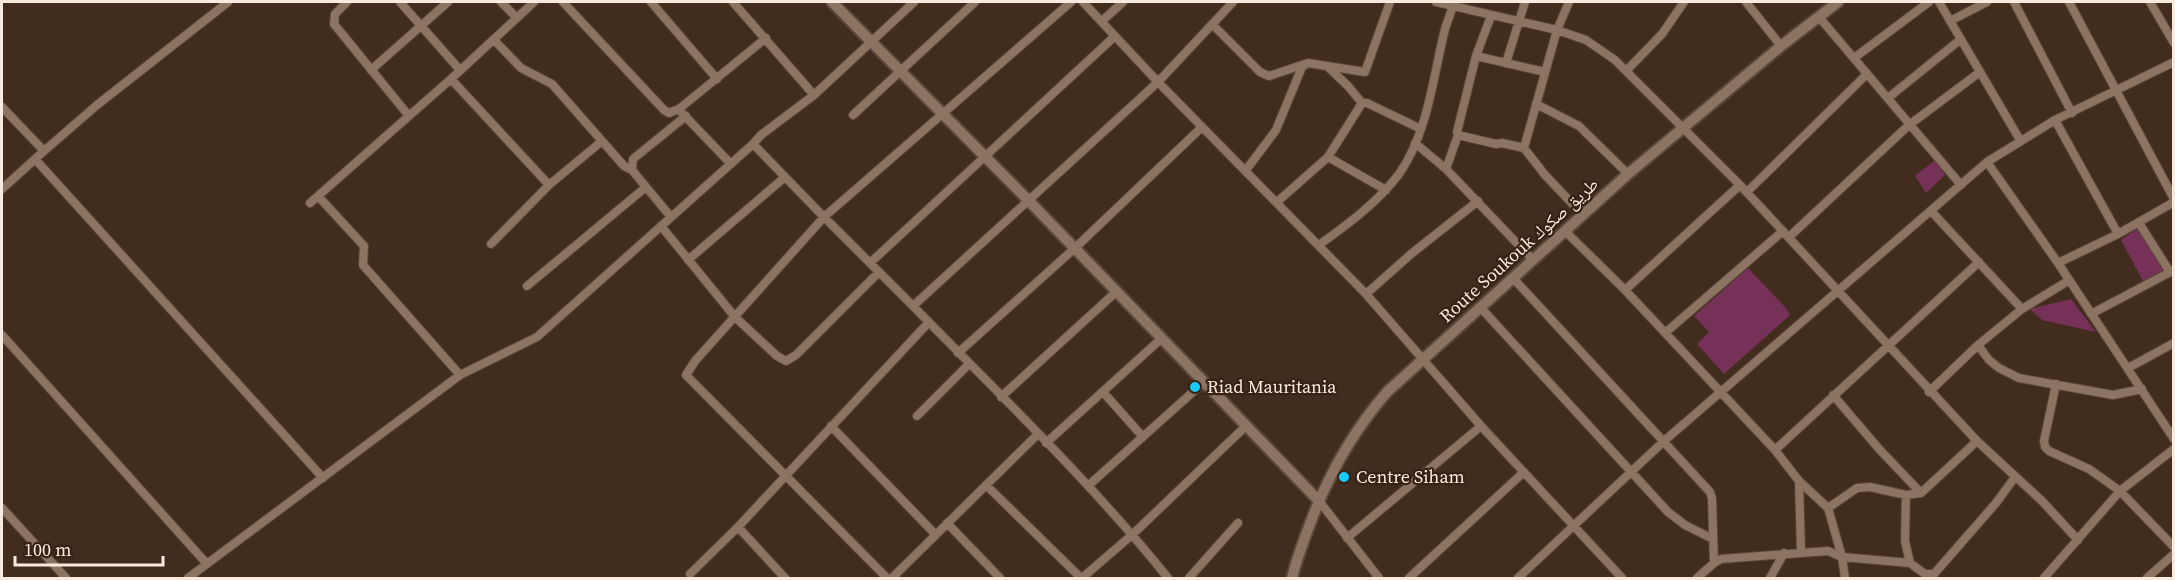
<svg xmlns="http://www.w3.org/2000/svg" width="2175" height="580" viewBox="0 0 2175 580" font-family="'Source Serif 4','Noto Naskh Arabic',serif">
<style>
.green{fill:#753157}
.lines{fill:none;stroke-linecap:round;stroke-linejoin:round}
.street-casing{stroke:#5a473a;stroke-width:10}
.secondary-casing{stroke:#5a473a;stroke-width:14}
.street{stroke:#8c7362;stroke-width:8}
.secondary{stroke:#8c7362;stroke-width:10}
.poi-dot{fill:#17cafb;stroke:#382214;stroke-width:2}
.labels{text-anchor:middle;stroke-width:4.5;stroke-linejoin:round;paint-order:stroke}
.street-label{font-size:18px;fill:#f9eae0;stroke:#382214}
.poi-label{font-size:18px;fill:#f9eae0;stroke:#382214;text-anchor:start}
</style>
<rect width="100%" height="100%" fill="#422c1d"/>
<path class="green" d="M1935,160L1945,175L1926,193L1915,176Z
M2138,228L2166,270L2144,283L2121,240Z
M1748,268L1786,308L1790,315L1724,374L1697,344L1709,332L1694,316Z
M2071,299L2096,332L2042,320L2030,309Z"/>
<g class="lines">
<g class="street-casing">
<path id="street" d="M347,2L335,14L334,24L409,116
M400,2L460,70
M501,2L517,18
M563,2L664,110L669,113L679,109L766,38
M651,2L717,79
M733,2L814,95
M1071,2L824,217L913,306L1158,82L1233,2
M1083,2L1158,82L1366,294L1481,426L1622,578
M1436,2L1557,30L1586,40L1615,60L1740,185L1977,441L2042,501L2078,540
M1746,2L1781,46
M1939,2L2020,140
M2014,2L2072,113
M2069,2L2174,199
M2150,2L2174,43
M1819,17L1961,185
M1102,21L1123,2
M1950,21L1987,2
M1212,24L1260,72L1269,76L1305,64
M494,40L521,68L552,84L624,166L632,170
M1476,56L1545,72
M1854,58L1929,2
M1506,63L1525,2
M1328,67L1348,86L1362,103
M371,70L448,2
M1626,71L1662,34L1684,2
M451,79L549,185
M1888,98L1961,39
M1536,104L1579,126L1628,174
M2,107L44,151L97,105L228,2
M682,113L731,164
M853,115L975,2
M2055,120L2118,234
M1458,135L1496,144L1502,143L1524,148L1545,175L1583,215
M1415,143L1446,169L1533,260
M1524,148L1557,30L1569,2
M1328,157L1386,190
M35,159L323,478
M1987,162L2058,263L2174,439
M1446,169L1458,135L1457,132L1476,56L1491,16
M1246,170L1276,130L1302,67L1308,63L1365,72L1390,2
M2,189L44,151
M1747,192L1867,74
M318,196L364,246L363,265L460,375
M1277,202L1328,157L1362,103H1367L1421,129
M310,203L451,79L534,2
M1931,211L2022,309
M671,217L632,170L633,159L686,116
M2139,223L2170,272
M661,226L735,317L777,356L786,361L796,355L879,272
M1565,231L1625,290L1775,450L1799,481L1828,508L1842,557L1845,578
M1789,237L1909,125L1980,72
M491,244L549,185L602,141
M1319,245C1348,224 1377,203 1399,174C1428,133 1433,77 1445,29C1448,20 1451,12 1454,3
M688,260L785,177
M870,263L1115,36
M2058,263L2118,234L2174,202
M1513,278L1710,492L1712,498L1714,563
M527,286L646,187
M1625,290L1740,185
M1366,294L1411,254L1478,201
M913,306C1000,395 1090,481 1168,578
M1480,307L1668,512L1685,525L1713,539
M2091,314L2174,270
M1665,333L1783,231
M2,335L207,564
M1978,345L1989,360L1999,368L2019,378L2113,395L2142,389
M958,353L1075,248L1202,127
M2128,368L2174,343
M2056,384L2044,441L2045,447L2049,451L2089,469L2120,491L2174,547
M1103,392L1143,437
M1929,392L1978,345L2022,309L2068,281
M1833,395L1880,450L1921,493
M1001,397L1117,291
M917,416L969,364
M831,426L935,534
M1046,443L1162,338
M1775,450L1979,262
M1799,481L1801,552
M986,485L1081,578
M1089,485L1204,382
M1906,495L1905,541L1910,563L1925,574H1934L1996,503L2015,477
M1319,501L1379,578
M2,508L66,578
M1828,508L1857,488L1870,487L1906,495L1921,493L1977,441
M947,523L1000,578
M738,527L785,578
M1347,538L1481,426
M690,574L738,527L929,322
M188,578L460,375L537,337L753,144
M887,578L686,375L695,361L824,217L753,144L761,135L814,95L914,2
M892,578L1038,434
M1082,578L1133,534L1247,425
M1189,578L1238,523
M1409,578L1524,472
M1518,578L1664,441L1987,162L2055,120L2174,62
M1697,578L1714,563L1721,559L1828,551L1842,557L1910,563
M1770,578L1784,553
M2044,578L2120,491L2174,449
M2147,578L2174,554"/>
</g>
<g class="secondary-casing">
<path id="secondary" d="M832,2L1029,201L1319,501
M1292,578C1297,557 1305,537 1313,516C1331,470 1354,430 1387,392L1628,174L1781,46L1838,2"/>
</g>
<use href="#street" class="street"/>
<use href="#secondary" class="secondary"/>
</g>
<g class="poi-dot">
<circle cx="1195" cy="387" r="6"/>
<circle cx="1344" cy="477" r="6"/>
</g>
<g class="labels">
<g class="street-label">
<text transform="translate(1519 250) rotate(-42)" y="6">Route Soukouk طريق صكوك</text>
</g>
<g class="poi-label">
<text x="1207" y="393">Riad Mauritania</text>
<text x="1356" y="483">Centre Siham</text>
</g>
</g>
<rect width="2175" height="580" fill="none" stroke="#f9eae0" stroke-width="6"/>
<path d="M15 556v9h148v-9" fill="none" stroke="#f9eae0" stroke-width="3"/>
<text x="24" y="556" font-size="18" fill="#f9eae0" stroke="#382214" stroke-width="4.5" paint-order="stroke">100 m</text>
</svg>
